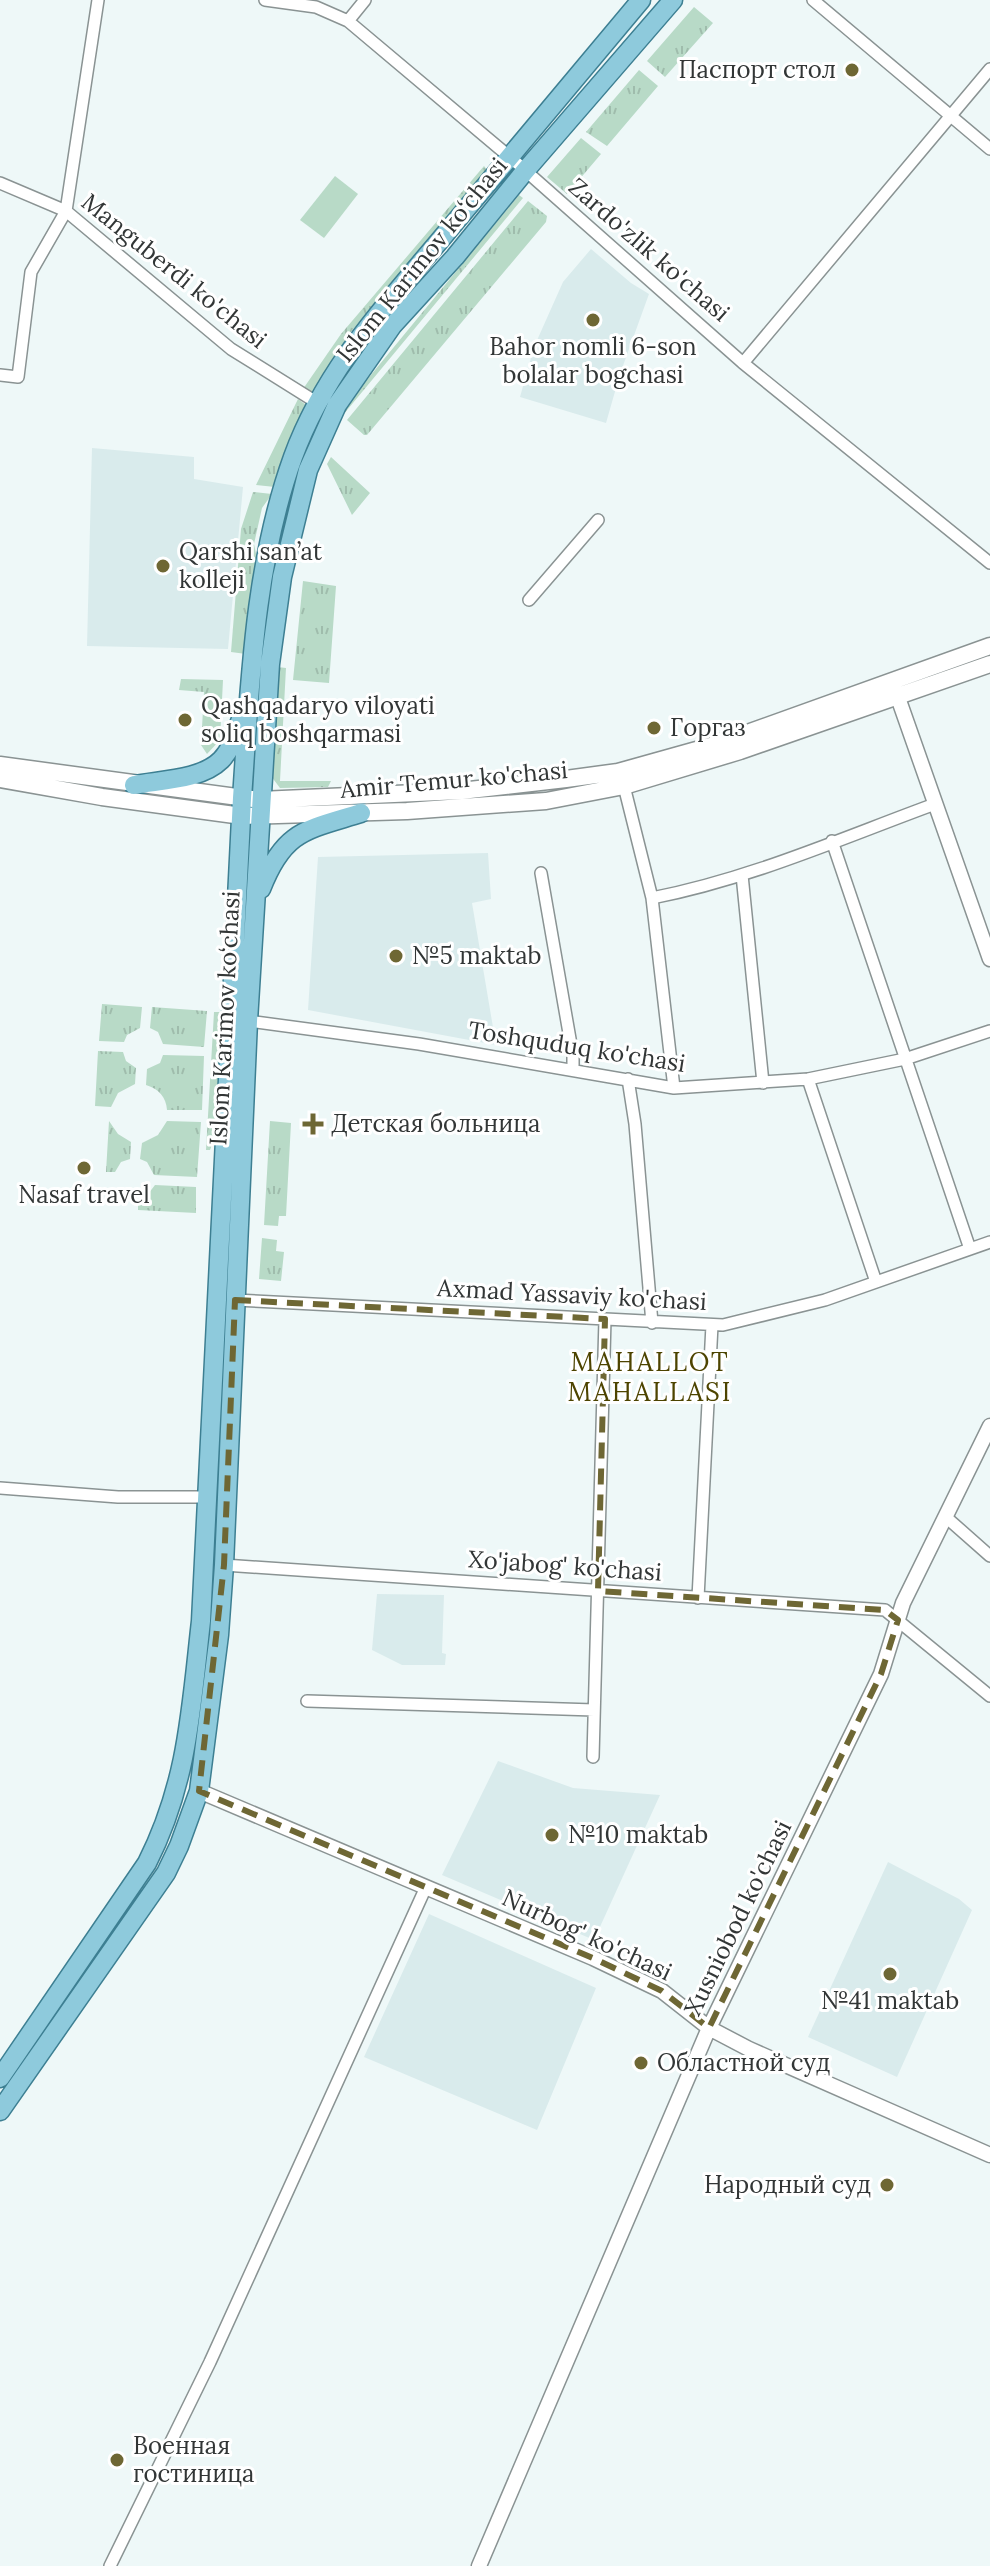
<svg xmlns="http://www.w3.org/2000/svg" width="990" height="2566" viewBox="0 0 990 2566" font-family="Lora,serif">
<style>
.built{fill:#d9ebec}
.grass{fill:url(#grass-tufts)}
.green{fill:#b8dac7}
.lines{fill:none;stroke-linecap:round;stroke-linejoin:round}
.minor-casing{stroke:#8a9393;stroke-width:14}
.tertiary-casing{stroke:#8a9393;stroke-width:17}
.secondary-casing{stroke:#8a9393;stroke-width:19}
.primary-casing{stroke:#3d7f92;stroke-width:21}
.minor{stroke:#fff;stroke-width:11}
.tertiary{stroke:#fff;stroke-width:14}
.secondary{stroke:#fff;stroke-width:16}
.primary{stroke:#8ecadc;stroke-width:18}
.marked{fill:none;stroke:#6e6734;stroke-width:6;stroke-dasharray:16 10;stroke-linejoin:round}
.poi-dot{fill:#6e6734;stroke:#fff;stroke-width:3}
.labels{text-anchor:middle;stroke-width:6;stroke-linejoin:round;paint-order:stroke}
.poi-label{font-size:24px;fill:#323636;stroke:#fff;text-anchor:start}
.street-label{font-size:24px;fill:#323636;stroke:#fff}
.neighbourhood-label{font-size:26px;letter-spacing:2px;fill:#4d4400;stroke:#fff}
</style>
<defs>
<pattern id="grass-tufts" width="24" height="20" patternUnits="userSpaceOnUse" patternTransform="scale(2)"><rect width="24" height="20" fill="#b8dac7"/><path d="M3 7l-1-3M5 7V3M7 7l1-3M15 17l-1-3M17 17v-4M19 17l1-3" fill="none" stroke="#9fbcac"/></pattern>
</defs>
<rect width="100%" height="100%" fill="#eef8f8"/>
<path class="built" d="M591,249L631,283L649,294L620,374L606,423L520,397L534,347L563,282Z
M92,448L194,457V479L243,487L228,649L87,646Z
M488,853L491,899L472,903L496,1045L308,1010L318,857Z
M377,1594L444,1595L442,1653L446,1654L445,1665H402L372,1650Z
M498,1761L573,1788L660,1795L594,1940L442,1875Z
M888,1862L959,1899L972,1910L897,2077L808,2037Z
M429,1914L596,1988L537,2130L364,2057Z"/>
<path class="grass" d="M694,7L713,23L665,77L647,61Z
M639,70L658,86L607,146L586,132Z
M581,138L601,154L567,194L547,177Z
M484,166L488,171L349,334L313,394L303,389L341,334Z
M519,195L523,198L343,415L337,427L334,426L361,387Z
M528,201L547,216L546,222L367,435H364L347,420Z
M298,399L306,405L283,455L275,487L256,485Z
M331,457L370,493L352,515L327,464Z
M253,492L272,494L262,508L254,544L258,563L246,654L231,652L241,529Z
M303,581L336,586L329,683L293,680Z
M278,667L286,668L280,781H331L328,787L280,788L271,776Z
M181,679L223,680L220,740L207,754L201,745L204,692L179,690Z
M102,1004L142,1007L140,1028L127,1035L124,1042L99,1041Z
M152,1007L207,1011L204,1047L163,1044L158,1032L150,1028Z
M214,1012H224L218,1129L210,1150H206Z
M98,1051L123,1052L126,1061L136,1068L135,1084L118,1093L111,1107L95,1106Z
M163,1055L204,1056L202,1110H167C166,1097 159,1089 146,1085L147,1069L160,1063Z
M109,1121L118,1134L131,1142L130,1159L121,1162L115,1172H106Z
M167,1121L201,1122L197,1177L154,1175L147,1162L140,1159L142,1143L158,1135Z
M270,1121L291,1123L286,1216H279L278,1226L264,1225Z
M155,1185L196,1187V1213L138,1210V1200L145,1198Z
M262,1238L277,1240L276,1251L284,1252L281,1281L259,1279Z"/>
<path class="green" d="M335,176L358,194L324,238L300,220Z"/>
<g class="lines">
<g class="minor-casing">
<path id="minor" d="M265,0L316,7L348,21L518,164L743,363L990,563
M813,0L990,149
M348,21L365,0
M0,183L66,211L231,349L316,402
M743,363L990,69
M0,375L18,377L31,272L66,211L98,0
M529,600L598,520
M624,786L652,898L674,1088
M832,841L970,1249
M541,873L573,1056V1070
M742,875L763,1083
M652,898C750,879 842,838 935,804
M248,1021L419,1044L674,1088L808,1079L905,1059L990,1031
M628,1079L635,1124L652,1323
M808,1079L876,1282
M235,1300L723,1325L825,1300L990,1242
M0,1488L118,1497H207
M947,1518L990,1556
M224,1565L885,1610L990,1696
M698,1598L712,1325
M307,1701L594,1710
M593,1757L605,1319
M110,2566L210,2362L426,1887"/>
</g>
<g class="tertiary-casing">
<path id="tertiary" d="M895,689L990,959
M199,1791L593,1958L662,1991L709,2028L749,2049L990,2155
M479,2566L709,2028L881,1674L903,1603L990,1426"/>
</g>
<g class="secondary-casing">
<path id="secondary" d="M0,765L260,800L461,791L566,779L618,772L711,746L990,646
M0,779L102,797L242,816L407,811L546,801L624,786L740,751L990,664"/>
</g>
<g class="primary-casing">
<path id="primary" d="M134,785C161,780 201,780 221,760C232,749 236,732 241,719
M261,889C284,830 306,830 361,813
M0,2078L147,1863C188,1782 191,1709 201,1621L242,798C250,685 254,565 293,457C326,367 386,305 446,233C511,155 576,77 641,0
M0,2111L166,1873L179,1846L199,1791L219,1635L224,1565L248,1021L270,664L282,577L308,470L337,405L392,326L455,257L525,171L673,0"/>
</g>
<use href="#minor" class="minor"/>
<use href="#tertiary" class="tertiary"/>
<use href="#secondary" class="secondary"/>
<use href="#primary" class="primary"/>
</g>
<path class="marked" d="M235,1300L605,1319L598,1591L885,1610L898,1620L881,1674L709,2028L662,1991L593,1958L199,1791L224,1565Z"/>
<g class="poi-dot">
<circle cx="852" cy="70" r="8"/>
<circle cx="593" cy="320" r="8"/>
<circle cx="163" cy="566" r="8"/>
<circle cx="185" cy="720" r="8"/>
<circle cx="654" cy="728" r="8"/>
<circle cx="396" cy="956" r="8"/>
<path d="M309 1112h8v8h8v8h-8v8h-8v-8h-8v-8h8z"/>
<circle cx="84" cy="1168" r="8"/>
<circle cx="552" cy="1835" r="8"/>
<circle cx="890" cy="1974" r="8"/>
<circle cx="641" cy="2063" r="8"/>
<circle cx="887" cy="2185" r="8"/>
<circle cx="117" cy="2460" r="8"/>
</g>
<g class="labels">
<g class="poi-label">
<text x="836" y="78" text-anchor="end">Паспорт стол</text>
<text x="593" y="355" text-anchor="middle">Bahor nomli 6-son<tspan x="593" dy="28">bolalar bogchasi</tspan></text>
<text x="179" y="560">Qarshi san’at<tspan x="179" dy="28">kolleji</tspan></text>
<text x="201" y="714">Qashqadaryo viloyati<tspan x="201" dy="28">soliq boshqarmasi</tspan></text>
<text x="670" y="736">Горгаз</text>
<text x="412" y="964">№5 maktab</text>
<text x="331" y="1132">Детская больница</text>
<text x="84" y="1203" text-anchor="middle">Nasaf travel</text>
<text x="568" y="1843">№10 maktab</text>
<text x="890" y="2009" text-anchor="middle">№41 maktab</text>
<text x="657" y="2071">Областной суд</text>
<text x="871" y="2193" text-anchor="end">Народный суд</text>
<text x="133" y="2454">Военная<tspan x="133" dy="28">гостиница</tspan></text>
</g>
<g class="street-label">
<text transform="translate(649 250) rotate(41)" y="8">Zardo'zlik ko'chasi</text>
<text transform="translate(422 260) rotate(-51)" y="8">Islom Karimov ko‘chasi</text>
<text transform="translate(174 271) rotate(39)" y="8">Manguberdi ko'chasi</text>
<text transform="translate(454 780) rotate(-5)" y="8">Amir Temur ko'chasi</text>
<text transform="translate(225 1018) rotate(-87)" y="8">Islom Karimov ko‘chasi</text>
<text transform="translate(577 1047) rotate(9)" y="8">Toshquduq ko'chasi</text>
<text transform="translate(572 1295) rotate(3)" y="8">Axmad Yassaviy ko'chasi</text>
<text transform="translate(565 1566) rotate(4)" y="8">Xo'jabog' ko'chasi</text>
<text transform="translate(738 1918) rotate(-64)" y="8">Xusniobod ko'chasi</text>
<text transform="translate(587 1935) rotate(25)" y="8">Nurbog' ko'chasi</text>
</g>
<g class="neighbourhood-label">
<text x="650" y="1371">MAHALLOT<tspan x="650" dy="30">MAHALLASI</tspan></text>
</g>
</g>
</svg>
